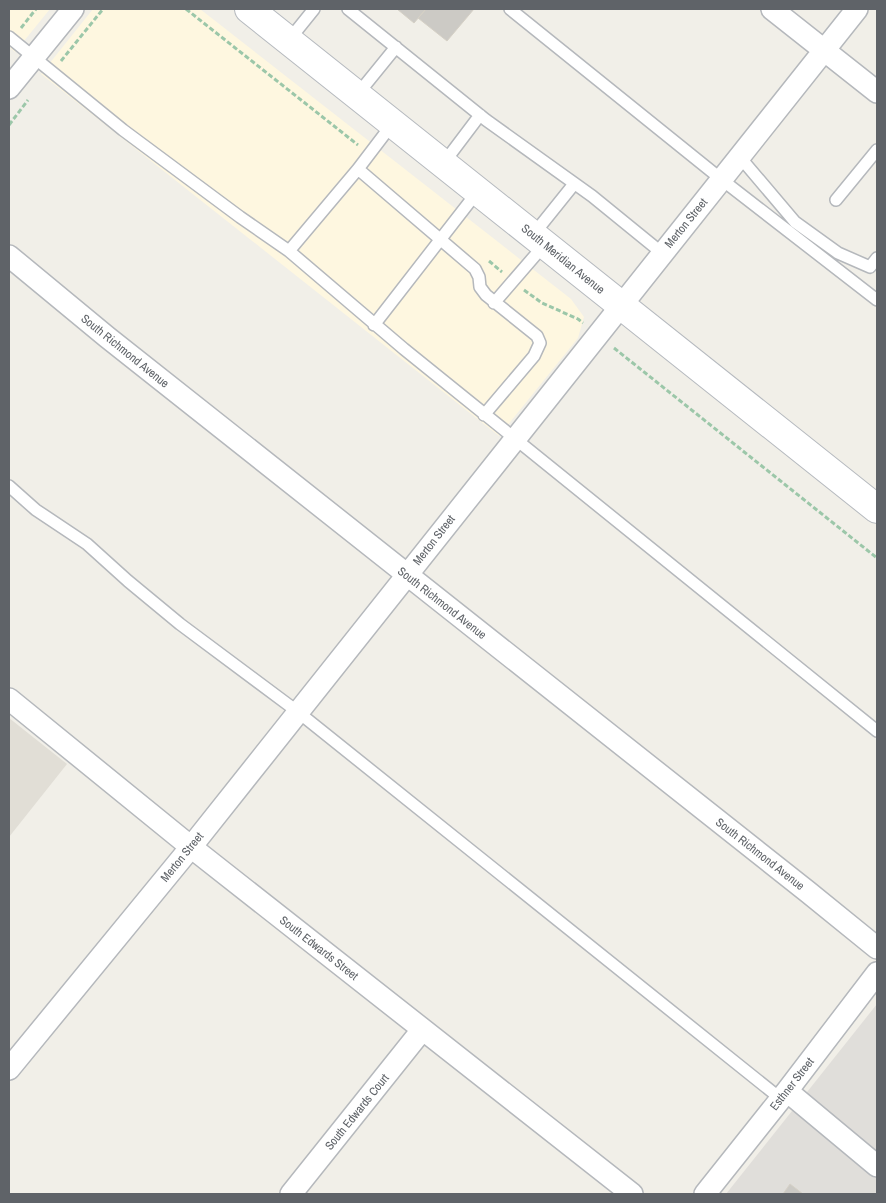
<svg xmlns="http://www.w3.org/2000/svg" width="886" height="1203" viewBox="0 0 886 1203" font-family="'Archivo Narrow',sans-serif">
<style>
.commercial{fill:#fef7e0}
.industrial{fill:#e0deda}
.education{fill:#e1ded6}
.building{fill:#cccac5;stroke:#d6d1c6}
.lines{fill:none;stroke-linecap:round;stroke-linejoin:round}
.service-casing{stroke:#b5b8bc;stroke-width:14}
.minor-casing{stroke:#b5b8bc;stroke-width:24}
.secondary-casing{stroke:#b6babf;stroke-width:30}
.path{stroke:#9cc7a9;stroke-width:3;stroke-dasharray:5 2.5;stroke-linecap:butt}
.service{stroke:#fff;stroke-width:11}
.minor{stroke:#fff;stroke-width:21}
.secondary{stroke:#fff;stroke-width:28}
.labels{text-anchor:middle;stroke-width:5;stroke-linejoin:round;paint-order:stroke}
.street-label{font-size:12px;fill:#5f6368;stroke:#fff}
</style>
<rect width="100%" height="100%" fill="#f1efe8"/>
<path class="commercial" d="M9,9H50L15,52L9,47Z
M93,9H200L571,299L584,317L578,338L499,436L41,74Z"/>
<path class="industrial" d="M877,1004V1194H726Z"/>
<path class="education" d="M9,718L67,764L9,837Z"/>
<path class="building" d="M397,9H426L414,23Z
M426,9H474L447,41L418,18Z
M790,1184L803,1194H783Z"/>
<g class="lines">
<g class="service-casing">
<path id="service" d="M348,9L486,120L592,196L662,253
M510,9L721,179L877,300
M9,37L123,130L240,217L289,251L404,349L877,731
M289,40L314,9
M357,95L396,47
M739,156L795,222L838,253L870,267L877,258
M443,164L480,115
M358,169L393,123
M836,200L877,150
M533,235L574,184
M289,251L358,169L475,269L479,277L480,287L486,295L537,336L540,343L534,356L484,415
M494,303L545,244
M374,325L478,191
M9,486L36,510L87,544L128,581L180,624L298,712L781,1099"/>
</g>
<g class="minor-casing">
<path id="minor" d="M772,9L877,92
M9,88L73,9
M9,256L107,337L808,892L877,948
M9,699L191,847L632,1194
M9,1069L191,847L857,9
M787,1091L877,1166
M291,1194L422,1030
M705,1194L787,1091L877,973"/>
</g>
<g class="secondary-casing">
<path id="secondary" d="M249,9L877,509"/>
</g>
<path class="path" d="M186,9L358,145
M21,28L36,9
M61,61L103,9
M9,125L28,100
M489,261L502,272
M524,290L542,303L578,319L583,323
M614,348L877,558"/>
<use href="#service" class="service"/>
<use href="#minor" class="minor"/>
<use href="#secondary" class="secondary"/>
</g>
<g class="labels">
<g class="street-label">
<text transform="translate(686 223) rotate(-51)" y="4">Merton Street</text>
<text transform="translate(563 259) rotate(39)" y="4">South Meridian Avenue</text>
<text transform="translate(125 351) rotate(39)" y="4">South Richmond Avenue</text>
<text transform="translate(434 540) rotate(-52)" y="4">Merton Street</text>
<text transform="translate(442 603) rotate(38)" y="4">South Richmond Avenue</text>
<text transform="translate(760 854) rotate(38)" y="4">South Richmond Avenue</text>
<text transform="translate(182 857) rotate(-51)" y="4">Merton Street</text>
<text transform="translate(319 948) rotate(38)" y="4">South Edwards Street</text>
<text transform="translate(792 1084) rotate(-52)" y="4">Esthner Street</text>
<text transform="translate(357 1112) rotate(-51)" y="4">South Edwards Court</text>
</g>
</g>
<rect width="886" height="1203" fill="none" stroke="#5f6368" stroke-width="20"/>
</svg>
